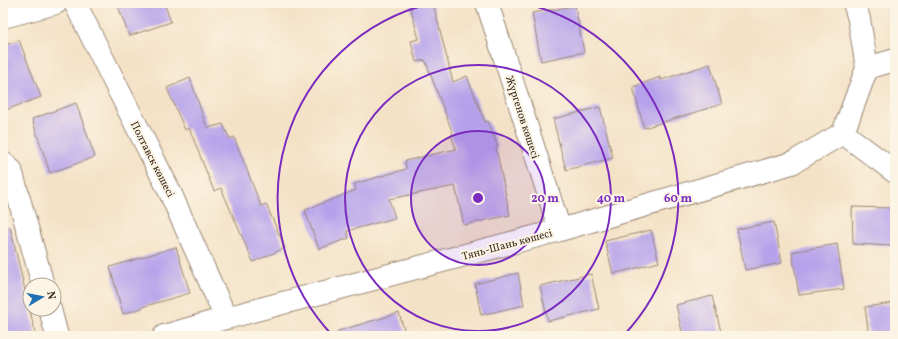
<svg xmlns="http://www.w3.org/2000/svg" width="898" height="339" viewBox="0 0 898 339" font-family="Vollkorn,serif">
<style>
.built{fill:#cbdbf9}
.building{fill:#b6a2eb}
.lines{fill:none;stroke-linecap:round;stroke-linejoin:round}
.minor-casing{stroke:#988672;stroke-width:24}
.minor{stroke:#fff;stroke-width:22}
.ring{fill:none;stroke:#7b2cbf;stroke-width:2}
.labels{text-anchor:middle;stroke-width:4;stroke-linejoin:round;paint-order:stroke}
.street-label{font-size:11px;fill:#3b2a1e;stroke:#fcf5e5}
.centre{fill:#7b2cbf;stroke:#fcf5e5;stroke-width:2}
.ring-label{font-size:12px;text-anchor:middle;font-weight:bold;fill:#7b2cbf;stroke:#fcf5e5;stroke-width:4;stroke-linejoin:round;paint-order:stroke}
</style>
<rect width="100%" height="100%" fill="#fcf5e5"/>
<filter id="ink" filterUnits="userSpaceOnUse"><feTurbulence type="fractalNoise" baseFrequency=".025" numOctaves="2"/><feDisplacementMap in="SourceGraphic" scale="8" xChannelSelector="R" yChannelSelector="G"/><feConvolveMatrix kernelMatrix="1 2 1 2 8 2 1 2 1" color-interpolation-filters="sRGB"/></filter>
<filter id="wash" filterUnits="userSpaceOnUse"><feTurbulence type="fractalNoise" baseFrequency=".012" numOctaves="4" result="noise"/><feDisplacementMap in="SourceGraphic" scale="16" xChannelSelector="R" yChannelSelector="G"/><feGaussianBlur stdDeviation="0.9" result="paint"/><feColorMatrix in="noise" values="0 0 0 0 0 0 0 0 0 0 0 0 0 0 0 0 0 1.4 0 .05"/><feComposite in="paint" operator="in"/></filter>
<g filter="url(#wash)">
<rect width="100%" height="100%" fill="#f4e2c7"/>
<path class="built" d="M884,3H895V44Z"/>
<g id="blocks">
<path class="building" d="M117,3H164L171,22L129,36Z
M409,3H433L453,82L467,76L485,122L488,121L498,147L496,148L510,215L464,225L455,186L389,199L395,218L347,231L349,238L319,249L305,210L356,190L354,184L406,169L405,161L456,149L451,135L453,134L425,60L416,62L411,41L419,39Z
M575,6L584,52L541,61L532,13Z
M19,40L41,97L3,111V46Z
M710,64L722,104L644,128L633,87L660,77L661,80Z
M190,78L207,128L223,124L230,139L234,137L261,206L266,204L285,248L253,262L221,188L214,191L189,128L185,130L167,88Z
M76,103L95,157L50,173L32,119Z
M600,107L613,158L566,170L553,119Z
M852,207L894,208L892,246L853,244Z
M774,222L782,263L745,270L737,229Z
M10,227L36,336H3V228Z
M651,230L659,262L613,274L605,241Z
M837,244L844,289L799,295L792,252Z
M176,247L190,293L142,307V308L123,314L110,267Z
M518,273L524,305L481,315L475,284Z
M591,274L599,309L548,321L540,286Z
M712,296L722,336H683L676,305Z
M895,303V336H869L865,307Z
M399,313L406,336H338V331Z"/>
</g>
</g>
<g filter="url(#ink)">
<use href="#blocks" fill-opacity="0" stroke="#988672" stroke-width="1"/>
<g class="lines">
<g class="minor-casing">
<path id="minor" d="M75,3L118,89L169,190L226,318
M487,3L560,230
M3,17L56,3
M867,68L895,60
M843,133L867,68L859,19L854,3
M843,133L895,172
M3,163L11,170L43,285
M50,309L57,336
M164,336L226,318L560,230L792,163L843,133"/>
</g>
<use href="#minor" class="minor"/>
</g>
</g>
<circle cx="478" cy="198" r="67" fill="#7b2cbf" fill-opacity=".12"/>
<g class="ring">
<circle cx="478" cy="198" r="67"/>
<circle cx="478" cy="198" r="133"/>
<path d="M333 336A200 200 0 0 1 433 3M523 3A200 200 0 0 1 623 336"/>
</g>
<g class="labels">
<g class="street-label">
<text transform="translate(523 117) rotate(72)" y="4">Жүргенов көшесі</text>
<text transform="translate(153 159) rotate(63)" y="4">Полтавск көшесі</text>
<text transform="translate(507 244) rotate(-15)" y="4">Тянь-Шань көшесі</text>
</g>
</g>
<circle cx="478" cy="198" r="6" class="centre"/>
<g class="ring-label">
<text x="545" y="202">20 m</text>
<text x="611" y="202">40 m</text>
<text x="678" y="202">60 m</text>
</g>
<rect width="898" height="339" fill="none" stroke="#fcf5e5" stroke-width="16"/>
<g transform="translate(42 297) rotate(80)"><circle r="19" fill="#fcf5e5" stroke="#afa495"/>
<path d="M0-3L7 15L0 10L-7 15Z" fill="#1f6fb2"/>
<text y="-6" font-size="11" font-weight="bold" text-anchor="middle" fill="#3b2a1e">N</text>
</g>
</svg>
